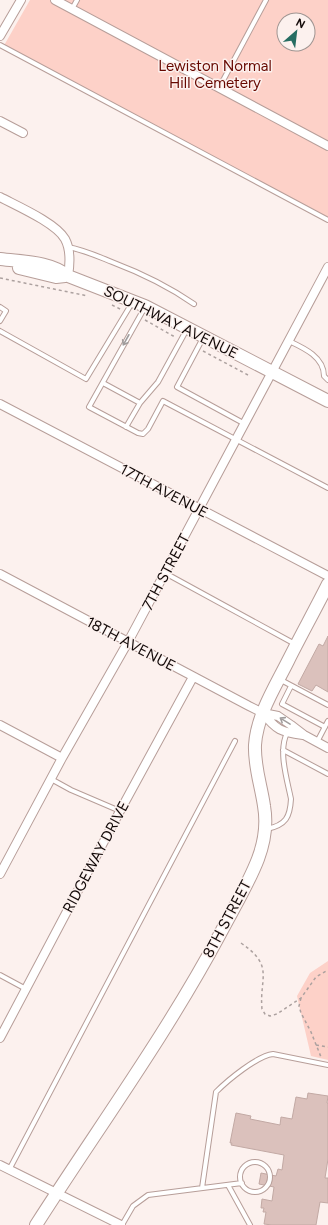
<svg xmlns="http://www.w3.org/2000/svg" width="328" height="1225" viewBox="0 0 328 1225" font-family="Figtree,sans-serif">
<style>
.green{fill:#fdd1c8;fill-rule:evenodd}
.building{fill:#dbc1bc;stroke:#c2a9a4}
.lines{fill:none;stroke-linecap:round;stroke-linejoin:round}
.service-casing{stroke:#b79e99;stroke-width:6}
.minor-casing{stroke:#b79e99;stroke-width:10}
.secondary-casing{stroke:#b79e99;stroke-width:14}
.path{stroke:#aca19f;stroke-width:1.5;stroke-dasharray:3 3;stroke-linecap:butt}
.service{stroke:#fff;stroke-width:4}
.minor{stroke:#fff;stroke-width:8}
.secondary{stroke:#fff;stroke-width:12}
.oneway{stroke:#a19d9d}
.labels{text-anchor:middle;stroke-width:3;stroke-linejoin:round;paint-order:stroke}
.park-label{font-size:15px;fill:#670800;stroke:#fcf1ee}
.street-label{font-size:15px;fill:#130a09;stroke:#fcf1ee}
</style>
<rect width="100%" height="100%" fill="#fcf1ee"/>
<path class="green" d="M30,0H328V217L2,49ZM284,20H308V44H284Z
M328,961V1060L311,1056L297,996L310,973Z"/>
<path class="building" d="M328,636V692L316,685L312,691L298,684L319,644L323,646Z
M308,1093L328,1096L327,1103H328V1159L325,1178H328V1203L320,1202L316,1225H272L264,1224L266,1212H263L264,1208H261L262,1199L272,1201L274,1187L259,1184L261,1173L276,1176L278,1169L282,1170L284,1155L231,1145L232,1143H230L236,1113L251,1116L250,1119L280,1125L281,1117L292,1119L296,1097L307,1099Z"/>
<g class="lines">
<g class="service-casing">
<path id="service" d="M72,9L77,0
M0,45L328,220
M219,88L266,0
M68,247C84,250 97,256 112,262C141,273 168,286 194,304
M0,307L6,311L0,321
M145,307L89,407L138,433L143,434L148,429L163,401L328,488
M0,331L86,379L132,303
M203,338L177,387L245,424
M289,341C304,348 324,357 324,376L328,380
M103,383L140,403L126,427
M140,403L158,382L187,329
M165,573L295,644
M279,679L328,705
M291,686L282,704L325,727
M317,742L328,721
M283,750L328,774
M51,779L71,790L120,811
M267,829C286,825 290,817 291,799C287,779 278,751 287,733
M0,975L26,989
M240 1177a15 15 0 1 1 30 0a15 15 0 1 1-30 0Z
M9,1170L235,741
M228,1185L250,1225
M202,1188L216,1092C228,1080 257,1056 273,1054L328,1065
M122,1225L133,1206L148,1195L242,1183"/>
</g>
<g class="minor-casing">
<path id="minor" d="M55,0L328,146
M0,36L21,0
M0,121L23,133
M0,197C17,206 56,223 65,239C71,250 70,264 68,276
M0,404L328,576
M0,574L249,706L263,713L278,716L291,725L304,735L328,748
M263,713C276,730 281,732 303,735
M0,725L62,758
M0,874L62,758L128,642L328,267
M0,1038L120,811L193,677
M0,1165L121,1225"/>
</g>
<g class="secondary-casing">
<path id="secondary" d="M0,259C22,262 50,261 68,276L145,306L328,401
M19,268L56,277L65,276
M36,1225C98,1128 166,1035 220,934C233,909 248,885 258,859C264,843 267,823 264,806C261,785 254,766 255,745C257,715 275,687 288,661C301,635 315,610 328,584"/>
</g>
<path class="path" d="M0,278L88,296
M112,305L122,310
M145,320L175,337
M203,351L248,375
M241,943C275,966 259,978 262,1009L265,1014L270,1016L277,1014L301,998L316,977L328,970
M301,998L299,1006L301,1013L311,1032L321,1057
M316,1045L328,1047"/>
<use href="#service" class="service"/>
<use href="#minor" class="minor"/>
<use href="#secondary" class="secondary"/>
</g>
<defs><path id="oneway-shaft" d="M-6 0H5M1.5-3L5.5 0L1.5 3" fill="none" stroke-width="1.6" stroke-linecap="round" stroke-linejoin="round"/></defs>
<g class="oneway">
<use href="#oneway-shaft" transform="translate(126 340) rotate(119)"/>
<use href="#oneway-shaft" transform="translate(285 721) rotate(-148)"/>
</g>
<g class="labels">
<g class="park-label">
<text x="215" y="71">Lewiston Normal<tspan x="215" dy="17">Hill Cemetery</tspan></text>
</g>
<g class="street-label">
<text transform="translate(171 322) rotate(26)" y="5">SOUTHWAY AVENUE</text>
<text transform="translate(164 491) rotate(28)" y="5">17TH AVENUE</text>
<text transform="translate(166 572) rotate(-62)" y="5">7TH STREET</text>
<text transform="translate(131 644) rotate(28)" y="5">18TH AVENUE</text>
<text transform="translate(96 857) rotate(-62)" y="5">RIDGEWAY DRIVE</text>
<text transform="translate(227 919) rotate(-62)" y="5">8TH STREET</text>
</g>
</g>
<g transform="translate(296 32) rotate(28)"><circle r="19" fill="#fcf1ee" stroke="#9f9592"/>
<path d="M0-3L7 15L0 10L-7 15Z" fill="#266d62"/>
<text y="-6" font-size="11" font-weight="bold" text-anchor="middle" fill="#130a09">N</text>
</g>
</svg>
